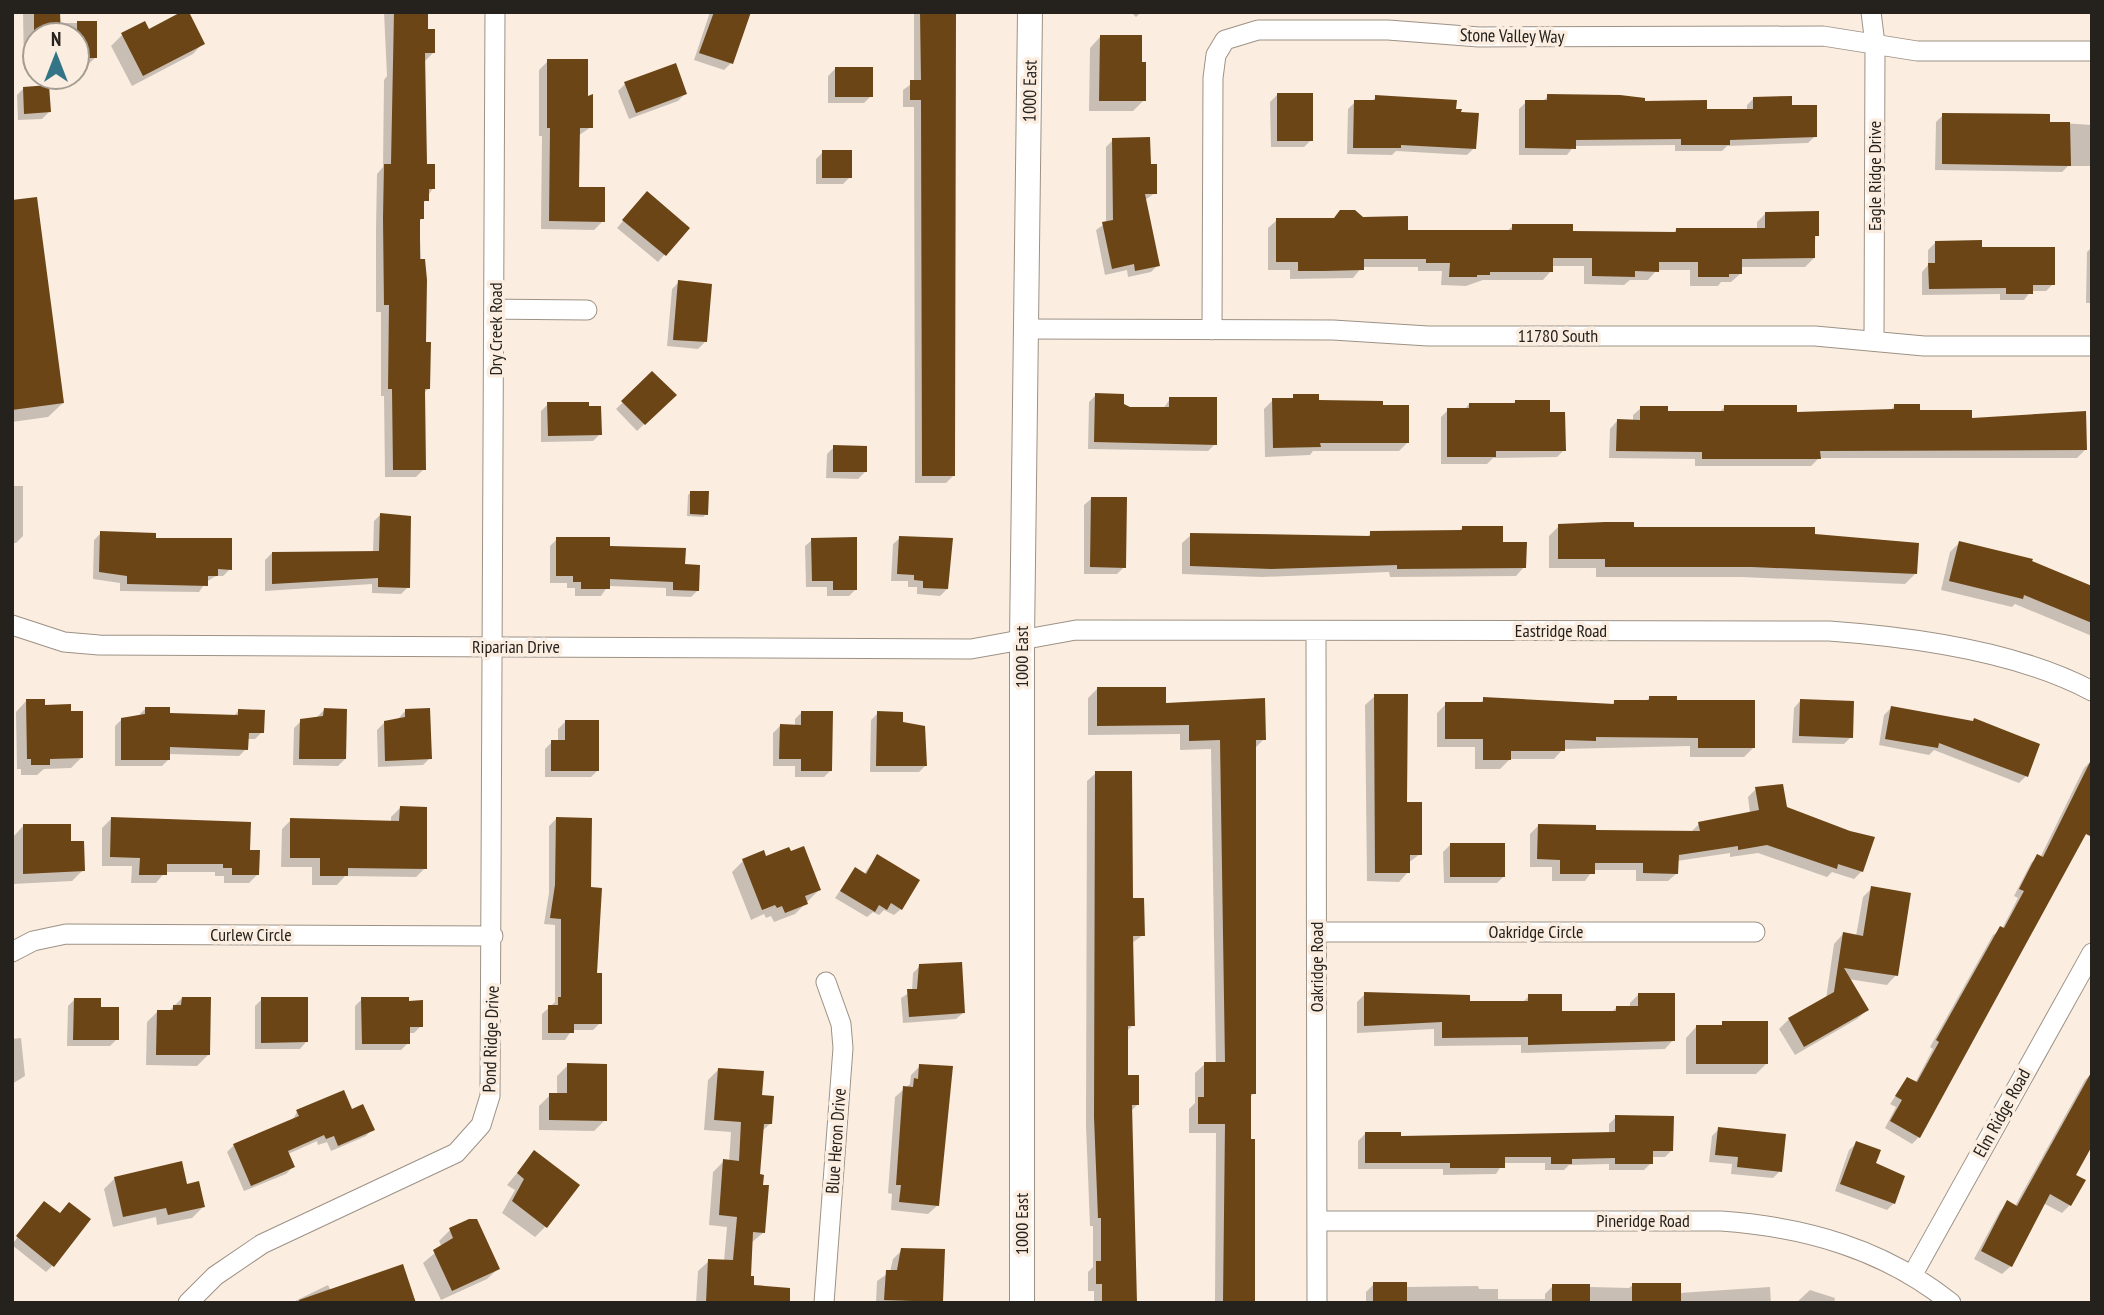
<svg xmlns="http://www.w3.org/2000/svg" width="2104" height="1315" viewBox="0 0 2104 1315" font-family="'PT Sans Narrow',sans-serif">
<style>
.shadow{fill:#0003}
.building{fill:#6b4516}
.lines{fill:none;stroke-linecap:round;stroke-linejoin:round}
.minor-casing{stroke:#9d9185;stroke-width:21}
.tertiary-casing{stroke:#9d9185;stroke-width:26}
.minor{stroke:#fff;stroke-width:19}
.tertiary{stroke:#fff;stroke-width:24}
.labels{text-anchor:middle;stroke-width:7;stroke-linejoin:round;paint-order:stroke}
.street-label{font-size:18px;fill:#25211c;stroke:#fbeee1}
</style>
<rect width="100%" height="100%" fill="#fbeee1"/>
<path class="shadow" d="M23,12H59V23H95V58L84,68H77V35H35V69H24Z
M384,12H426V30L433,53L424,62L425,166L433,188L423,204L422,218L419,222L429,388L423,394L424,469L416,477H385L384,396H381V312H376V228L377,174L383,167L384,80L387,76Z
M710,12H749L731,63L724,70L694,60Z
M914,12H954V475L946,483H915L914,107H903V90L914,82Z
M1131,12H1141L1136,17Z
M144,23L148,31L203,43L193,54L132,86L111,46L122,35Z
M1100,37L1144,100L1133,111H1089L1090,48Z
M548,61L586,98L591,127L578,136L577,189L603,221L594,230L541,229L542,136H539V70Z
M835,69L871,96L864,103H828V76Z
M625,84L685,94L678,101L629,119L618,91Z
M24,88L49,112L42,119L18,120L17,95Z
M1277,95L1311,140L1304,147H1271L1270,102Z
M1548,96L1705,111L1747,110V105L1754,98L1791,107L1815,136L1808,143L1727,146L1722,151H1675V145L1574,146L1567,155H1519V109L1526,102H1542Z
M1376,97L1454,110L1474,148L1467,155L1396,151L1392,155L1347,154L1348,109L1355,102H1371Z
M1943,115L2092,125V166H2068L2062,172L1935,170L1936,122Z
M1113,140L1149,166L1155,193L1145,200L1158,265L1151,272L1128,277L1127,270L1105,275L1096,230L1106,223V147Z
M823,152L850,177L843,184H816V159Z
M640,201L688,228L658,262L617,228Z
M12,202L63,403L48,417L12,422Z
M1766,213H1817L1814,258L1805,267H1740V274L1731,282H1721L1718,286H1690V270H1657L1648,280H1630L1624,285L1584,284V266H1551V271L1543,280H1483L1466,286L1441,285L1442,271H1418V267H1362L1353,278L1290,279V270H1268V228L1277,220L1363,218L1406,232L1507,231L1513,226L1572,233L1672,234L1677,229H1757V222Z
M1935,243L1981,249L2053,284L2046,291H2031L2024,300H2000V294L1922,295V272L1928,265V250Z
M2092,247V303H2086L2087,252Z
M679,282L705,342L698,349L667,346L672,289Z
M652,374L674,395L637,431L616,409Z
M1096,395L1130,409H1163L1170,399L1215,444L1208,451L1088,449L1089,402Z
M1317,396L1318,402L1382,407L1408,442L1399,451H1313L1310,455L1265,457L1264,409L1273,400Z
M1516,401L1549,414L1564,450L1557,457L1493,458L1487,464H1441V417L1448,410H1464L1469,404H1513Z
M548,404L600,434L593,441L541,442V411Z
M1895,406L1970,420L2085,450L2077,458H1819L1811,466H1695V459L1609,458L1610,429L1617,421H1633V415L1641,408L1667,413H1718L1725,407L1796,413L1889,411Z
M834,447L865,472L858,479L826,478L827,454Z
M12,486H23V536L16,543H12Z
M691,492L706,514L703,517L687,516L688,495Z
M1091,499L1124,567L1117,574H1084V505Z
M381,514L408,587L401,594L372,593V584L265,591V560L272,553H373L374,521Z
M1559,526L1813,536L1915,574L1905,584L1741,577H1596V568H1549V536Z
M1463,527L1501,544L1524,567L1516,576L1390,577L1389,572L1262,577L1182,574V543L1191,535L1366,538L1371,533L1458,532Z
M101,533L154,540L230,569L223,576H216L206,582L199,592L120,591V583L93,579L94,540Z
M900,538L947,589L940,596L917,594V587H908V581H891L893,544Z
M557,539L683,566L698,590L691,597L666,596V588L608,586L601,596H575V588H567V583H550V546Z
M812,540L856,589L849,596H827V587H806L805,546Z
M1959,543L2030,562L2092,588V636L2015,604L2012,607L1941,590L1950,552Z
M1097,689L1165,704L1264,739L1254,749V1093L1249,1098L1252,1303H1215L1216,1133H1189V1109L1195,1103V1073L1205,1064H1216L1211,749L1180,750V734L1088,735V698Z
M1375,696L1420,854L1408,863V872L1399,882L1367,881L1365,705Z
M1650,697L1676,702L1753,748L1744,757H1690V746L1563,749L1554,759H1510L1500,769H1475V747H1437V713L1446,704H1479L1484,699L1611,706L1614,702H1645Z
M26,701L43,706L82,757L71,768L44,769L37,775H21V769H17L16,712Z
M1800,701L1851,737L1844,744L1792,743L1794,708Z
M146,708L169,714L233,717L239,710L262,732L255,739H247L246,749L239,756L169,754V759L162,766H115V726L122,719L139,715Z
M1891,708L2026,776L2019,783L1934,750L1929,755L1879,745L1884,715Z
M324,710L345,759L338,766L293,765L294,728L301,721L317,717Z
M406,710L430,758L423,765L378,767L377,730L384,723L399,718Z
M802,712L831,770L824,777H795V766H773V733L780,726H795V719Z
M878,713L901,723L926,765L919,772H870L871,720Z
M565,722L598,770L591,777H545V749L552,742H558V729Z
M2091,761L1919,1137L1912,1144L1885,1128L1896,1107L1890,1104L1907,1079L1915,1083L1933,1049L1930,1047L1993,935L2002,929L2018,898L2014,896L2031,863L2038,856L2040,858L2084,768Z
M1096,773L1143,935L1132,943L1133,1025L1126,1032V1077L1137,1105L1131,1111L1135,1303H1094V1291H1088V1272L1093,1267V1226H1090L1086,1126L1087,781Z
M1756,789L1862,871L1854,879L1832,872L1827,877L1758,853L1730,857V853L1677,861V873L1668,881H1636V870H1593L1585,881H1552V867H1530V834L1538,826L1594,832L1690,833L1699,824L1750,813L1748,797Z
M400,808L425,868L416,877L345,876L337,885H312V867H281L282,829L291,820L391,823V817Z
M111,819L258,874L249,883H224V876H215V872H165L156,883H131L132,866H102V828Z
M556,819L589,889L600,1023L593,1030H572L565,1040H542V1014L555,1002V925L544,924L549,893V826Z
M23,826L83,870L72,881L13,884V837Z
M1450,845L1504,876L1497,883H1444L1443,852Z
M763,853L765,858L819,890L795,914L774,922L771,916L766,918L764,914L751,920L732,872L743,861Z
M877,856L901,909L894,915L884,910L879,915L873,912L867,917L835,898L855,869L864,874Z
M1872,888L1896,975L1887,985L1848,979L1867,1010L1857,1019L1795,1055L1779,1029L1789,1019L1826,999L1834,944L1843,934L1856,936L1863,897Z
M920,966L963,1013L956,1019L903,1023L901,998L912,991L913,973Z
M1365,994L1468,1003H1522L1529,996L1560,1012H1612L1616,1008H1630V1003L1638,995L1673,1040L1665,1049L1521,1053V1045L1434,1046V1029L1357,1033V1002Z
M182,998L208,1055L197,1066L146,1065L147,1022L158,1011H169Z
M262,999L306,1042L300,1049H255V1006Z
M362,999L421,1026L414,1033H408V1043L401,1050H355V1006Z
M74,1000L99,1009L117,1039L110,1046H67L68,1006Z
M1696,1027L1767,1063L1756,1074H1686V1038Z
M21,1038L25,1076L12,1084V1039Z
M568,1065L605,1120L594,1131L539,1130V1106L550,1095H557V1076Z
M920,1066L938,1205L928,1214L891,1210L892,1194L888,1193L895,1097L910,1084L911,1075Z
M719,1069L760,1097L770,1124L761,1132L758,1176L764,1232L751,1243L749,1278L761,1303H696L698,1271L709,1261H724L727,1227L709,1225L713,1172L724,1161L729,1162L731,1132L704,1130L708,1080Z
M2092,1073L2070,1205L2062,1213L2043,1203L2011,1266L2002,1274L1974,1259L2000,1211L2008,1203L2015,1206L2085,1080Z
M351,1111L372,1129L366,1136L331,1151L327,1142L318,1145L317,1141L288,1154L293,1167L286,1174L244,1191L227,1152L234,1145L292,1121L297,1112Z
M1616,1117L1672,1150L1665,1157H1651V1163L1644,1170H1609V1164L1569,1165L1564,1170H1545V1163H1503L1496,1174L1443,1175V1169H1358V1141L1365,1134L1400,1138L1609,1134V1124Z
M1719,1129L1780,1171L1773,1178L1731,1174L1732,1164L1709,1162L1712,1136Z
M1856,1144L1874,1164L1894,1203L1887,1210L1835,1191L1849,1150Z
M534,1153L546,1226L535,1237L502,1213L515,1190L507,1185Z
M115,1178L186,1186L203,1207L192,1218L157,1225L156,1217L113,1227L104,1189Z
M37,1210L53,1265L46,1272L12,1245Z
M450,1230L498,1269L487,1279L441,1300L423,1263L442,1247L439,1241Z
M902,1250L941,1302L940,1303H876L877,1281L890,1272L893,1259Z
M1374,1284L1405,1287L1478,1286L1479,1289H1498V1299H1545V1294L1553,1286L1629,1288L1633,1285L1679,1293L1770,1287L1771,1303H1366V1292Z
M328,1285L331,1291L353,1303H291Z
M1810,1290L1835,1298L1834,1303H1796Z"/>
<path class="building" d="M34,12H60L61,35H34Z
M181,12H189L205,44L143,76L121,33L145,21L149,29Z
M394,12H428V29H435V53H425L427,164H435V189H429V201H424V219H420V259H425L427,280L426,342H431L430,389H425L426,470H393L392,389H388L389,305H384L383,218L384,164H391Z
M714,12H751L733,64L699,53Z
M920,12H956L955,476H922L921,100H910V80H921Z
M77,21H97V58H77Z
M1100,35H1142V62H1146V101H1099Z
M547,59H588V96L593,94V128H580L579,187H605V222L549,221L550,128H547Z
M676,63L687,94L636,113L624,82Z
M835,67H873V97H835Z
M49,85L51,112L24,114L23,87Z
M1277,93H1313V141H1277Z
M1547,94L1620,95L1645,98V101L1707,100V109H1753V97L1792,96V105H1817V137L1730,140V145H1681V139L1576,140V149L1525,148V100H1547Z
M1375,95L1457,100L1456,109H1462L1461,112L1479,113L1476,149L1401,145V148H1353L1354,100H1375Z
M1942,113L2050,114V122H2070L2071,166L1942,164Z
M1150,137L1151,164H1157V194H1145L1160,266L1135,271L1134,264L1112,269L1102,222L1113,220L1112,138Z
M822,150H852V178H822Z
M647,191L690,228L666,256L622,220Z
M37,197L64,403L12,410V200Z
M1340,210H1355L1363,217L1408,216V230H1512V224H1573V231L1676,232V228H1765V212L1819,211V236H1815V258L1742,259V274H1729V277H1698V262H1659V272L1635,271V277L1592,276V258H1553V272H1490V275H1477V277H1449L1450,263H1426V259H1364V270L1323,271H1298V262H1276V218H1334Z
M1982,240V247H2055V285H2033V294H2006V288L1929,289L1928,263H1935V241Z
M678,280L712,284L707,342L673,340Z
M652,371L677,395L645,425L621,401Z
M1095,393L1124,394V404L1130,407H1169V397H1217V445L1094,442Z
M1293,394H1319V400L1383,401V405H1409V443H1320L1321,447L1273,448L1272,398H1293Z
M1515,400H1550V412H1565L1566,451H1496V457H1447V408H1469V403H1515Z
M547,402H589V406H601L602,435L548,436Z
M1894,404H1920V410H1972V418L2086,411L2087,450L1820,451L1821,459H1702V452L1616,451L1617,419L1640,420V406H1668V411H1724V405H1797V412L1894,409Z
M833,445L867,446V472H833Z
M690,491H709L708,515L690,514Z
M1091,497H1127L1126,568L1090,567Z
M380,513L411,516L410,588L378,587V578L272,584V552L379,551Z
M1605,522H1634V527H1815V534L1919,543L1917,574L1752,567H1605V559H1558V524Z
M1462,526H1503V542H1527L1526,568L1397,569V565L1271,569L1190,566V533L1370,536V531L1462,530Z
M100,531L156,533V538H232V570L218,569V576H208V586L127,584V576L99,572Z
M899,536L953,538L948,589L923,588V581L914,580V575L897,574Z
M556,537H610V546L686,548L685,564L700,565L699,591L673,590V582L610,579V589H581V582H573V576H556Z
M857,537V590H833V581H812L811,538Z
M1959,541L2033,559L2032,561L2092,586V623L2024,595L2023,599L1949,581Z
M1097,687H1166V703L1265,698L1266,740H1256V1094H1251V1139H1255V1303H1223L1225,1124H1198V1097H1204V1062H1225L1220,740L1189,741V725L1097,726Z
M1374,694H1408L1407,802H1422V855H1410V873H1375Z
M1649,696H1677V700H1755V748H1698V738L1596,737V741L1565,740V751H1511V760H1483V739H1445V702H1483V697L1614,704V700H1649Z
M26,699H45V705L71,704V711H83V758L50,759V765H31V759H27Z
M1800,699L1854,701L1853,738L1799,736Z
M1891,706L1973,721L1974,718L2040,744L2028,777L1939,743L1938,748L1885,739Z
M145,707H170V713L238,715V709L265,710L264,733H249L248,750L170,747V760H121V718L145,714Z
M324,708L347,709L346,759H299L300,719L323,716Z
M430,708L432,759L385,761L384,721L405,717V709Z
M801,711H833L832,771H801V759H779L780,724L801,725Z
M877,711L903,712V722L925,726L927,766H876Z
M565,720H599V771H551V740H565Z
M2092,758V837L2086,834L1920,1138L1890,1121L1902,1100L1895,1096L1907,1077L1917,1082L1939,1042L1936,1040L2000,926L2004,928L2024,891L2019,889L2037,854L2043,857Z
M1095,771H1132L1133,898H1144L1145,936H1133L1135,1026H1128V1075H1139V1105H1132L1137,1303H1102V1284H1096V1261H1101V1218H1098L1094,1117Z
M1783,784L1787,807L1850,831L1875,837L1863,872L1838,864L1837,869L1767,845L1738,850V846L1679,855L1678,874L1643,873V863H1595V874H1560V860L1537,859L1538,824L1596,825V830L1700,831L1698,822L1759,810L1755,787Z
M400,806L427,807V869L348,868V876H320V858H290V818L399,821Z
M111,817L251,822L250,850H260L259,875H232V868H223V864H167V875H139L140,858L110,857Z
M556,817L592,818L591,887L602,888L597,973H602V1024H574V1033H548V1005H558V997H561V919L550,918L555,885Z
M23,824H71V841H84L85,871L23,874Z
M1450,843H1505V877H1450Z
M804,846L821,890L805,896L808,904L785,913L782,906L777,908L775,905L762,910L742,859L764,850L766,856L789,847L791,851Z
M877,854L920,880L902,910L891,903L887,910L879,905L875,912L840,891L855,867L866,874Z
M1871,886L1911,893L1898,976L1844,968L1869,1010L1804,1047L1788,1018L1834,992L1843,932L1863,936Z
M962,962L965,1013L909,1017L907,989H917L919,964Z
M1364,992L1470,995V1001H1528V994H1562V1011H1616V1006H1638V993H1675V1041L1528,1045V1037L1442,1038V1022L1364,1026Z
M182,997H211L210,1055H156L157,1010H173V1005H181Z
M261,997H308V1042L261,1043Z
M361,997H409V1001L423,1000V1027H410V1044H362Z
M74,998H101V1007H119V1040H73Z
M1722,1021H1768V1064H1696V1025H1722Z
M567,1063L607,1064V1121L549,1120V1093H567Z
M919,1064L953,1066L939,1206L899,1202L901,1185H896L903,1086L913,1087L914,1078L918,1079Z
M718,1068L764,1071L762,1095L774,1096L772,1124H764L760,1174L764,1175L763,1185H769L765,1233L753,1232L751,1276H754V1285L790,1288V1303H706L708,1259L733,1260L737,1217L719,1215L723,1159L739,1161L741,1122L714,1120Z
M2092,1071V1146L2076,1175L2086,1180L2071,1206L2050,1194L2012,1267L1981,1251L2007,1200L2017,1206Z
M344,1090L352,1109L363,1104L375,1130L338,1146L334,1136L326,1139L324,1135L288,1151L295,1167L251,1186L233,1144L299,1116L296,1110Z
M1615,1115L1674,1116L1673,1151H1653V1164H1615V1158L1572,1159V1164H1551V1157H1505V1168H1450V1163H1365V1132H1401V1136L1615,1132Z
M1718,1127L1786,1134L1782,1172L1737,1167L1738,1157L1715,1155Z
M1856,1141L1881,1150L1876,1163L1905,1176L1895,1204L1840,1184Z
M534,1150L580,1185L547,1228L512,1201L524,1179L517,1173Z
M182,1161L187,1184L199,1181L205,1207L168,1215L166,1208L123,1217L114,1177Z
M44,1201L60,1213L69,1202L91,1219L54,1267L16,1236Z
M469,1219H477L500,1269L452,1291L433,1250L453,1238L449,1228Z
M901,1248L945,1249L943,1302L884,1300L886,1270H897Z
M403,1264L416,1303H300L299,1300Z
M1373,1282H1407V1303H1373Z
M1632,1283H1681V1303H1632Z
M1552,1284H1590V1303H1552Z"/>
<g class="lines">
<g class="minor-casing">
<path id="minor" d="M1871,12L1875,44L1874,340
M496,309L587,310
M1024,329L1333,330L1428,336H1815L1924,346H2092
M1212,330L1213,78L1216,55L1225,40L1258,30H1388L1479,37L1823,36L1917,51H2092
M12,625L64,642L99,645L971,649L1076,630L1829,631C1913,637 2017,651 2092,691
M1316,632L1317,1303
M1317,932H1755
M12,952L33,941L66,934L493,936
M1317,1221H1721C1805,1227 1884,1249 1951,1303
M1913,1274L2092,953
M188,1303L215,1276L262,1244L456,1153L481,1125L490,1096L495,12
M824,1303L843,1048L841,1024L826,982"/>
</g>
<g class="tertiary-casing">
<path id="tertiary" d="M1022,1303V640L1030,12"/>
</g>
<use href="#minor" class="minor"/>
<use href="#tertiary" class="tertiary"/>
</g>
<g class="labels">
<g class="street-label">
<text transform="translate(1512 36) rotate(1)" y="6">Stone Valley Way</text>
<text transform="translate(1030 91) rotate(-89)" y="6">1000 East</text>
<text transform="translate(1875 176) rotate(-90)" y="6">Eagle Ridge Drive</text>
<text transform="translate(496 329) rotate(-90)" y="6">Dry Creek Road</text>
<text x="1558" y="342">11780 South</text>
<text x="1561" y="637">Eastridge Road</text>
<text x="516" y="653">Riparian Drive</text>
<text transform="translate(1022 657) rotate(-90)" y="6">1000 East</text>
<text x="1536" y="938">Oakridge Circle</text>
<text x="251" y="941">Curlew Circle</text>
<text transform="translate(1317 967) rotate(-90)" y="6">Oakridge Road</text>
<text transform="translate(491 1039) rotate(-88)" y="6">Pond Ridge Drive</text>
<text transform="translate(2002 1113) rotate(-61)" y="6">Elm Ridge Road</text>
<text transform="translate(836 1141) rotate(-86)" y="6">Blue Heron Drive</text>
<text x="1643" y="1227">Pineridge Road</text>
<text transform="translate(1022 1224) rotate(-90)" y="6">1000 East</text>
</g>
</g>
<rect width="2104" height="1315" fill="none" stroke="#25211c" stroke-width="28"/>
<g transform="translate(56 56)"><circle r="33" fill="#fbeee1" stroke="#a59c92" stroke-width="2"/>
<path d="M0-5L12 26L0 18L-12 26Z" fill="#337587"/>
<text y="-10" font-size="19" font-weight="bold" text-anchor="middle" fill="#25211c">N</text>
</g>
</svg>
